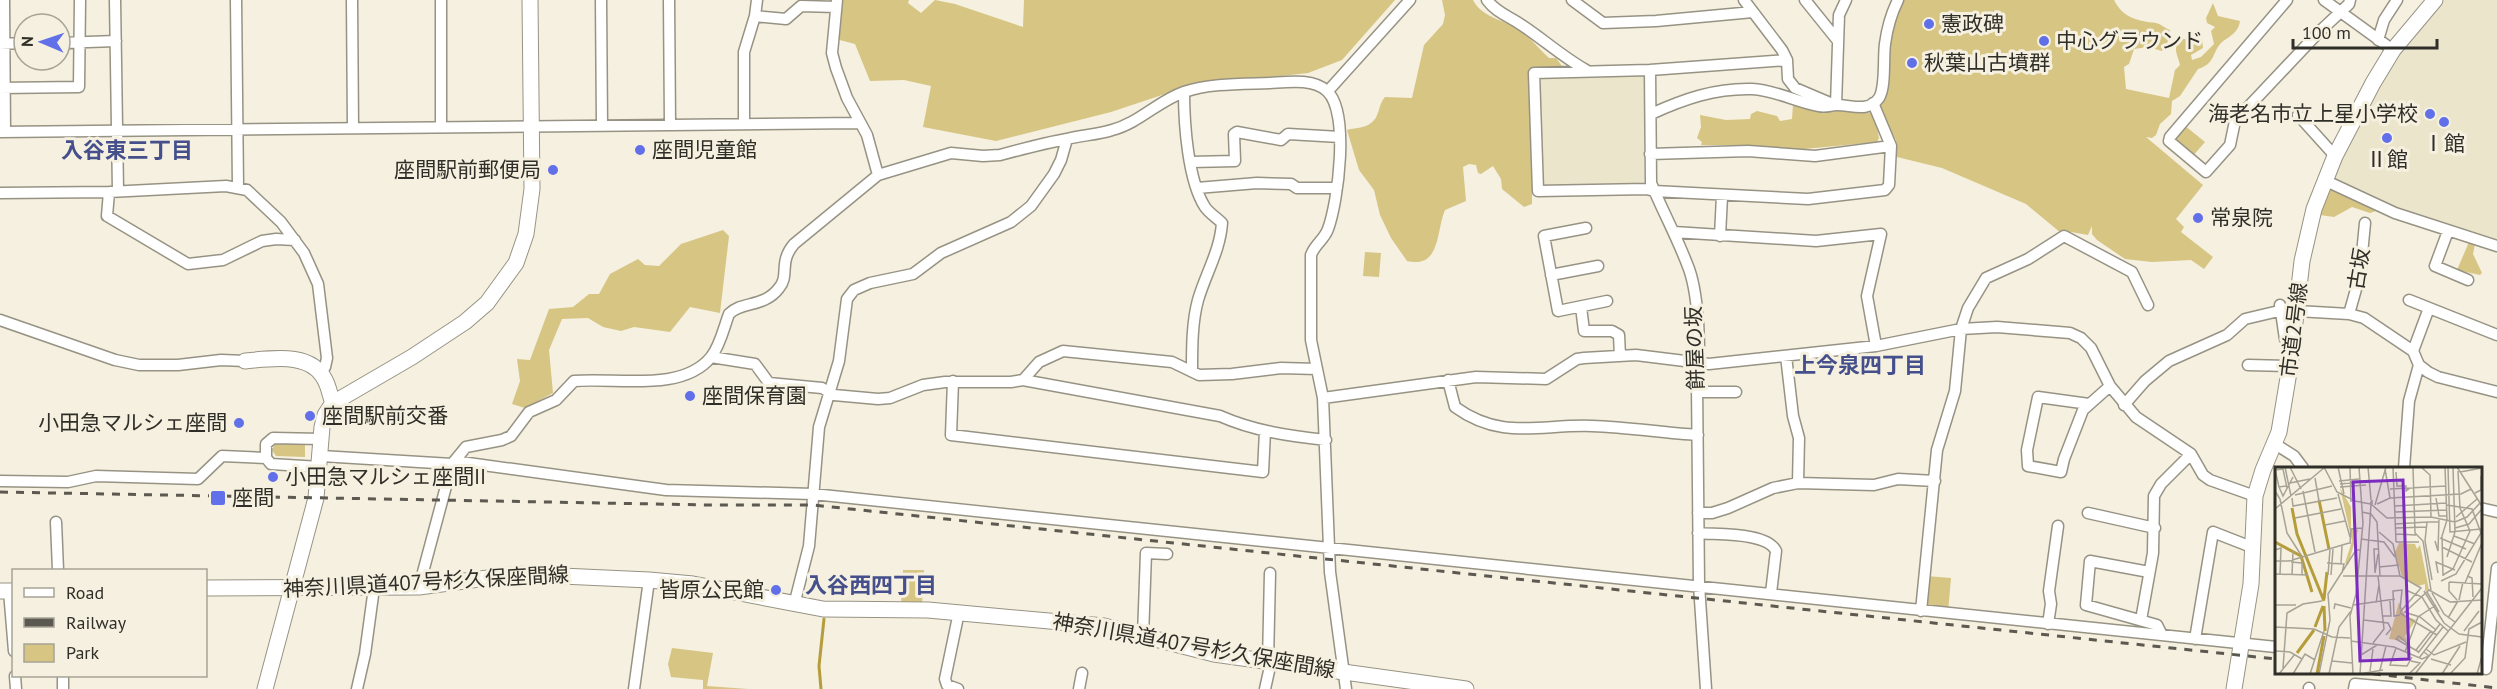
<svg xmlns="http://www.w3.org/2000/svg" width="2497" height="689" viewBox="0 0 2497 689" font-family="'PT Sans','Noto Sans JP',sans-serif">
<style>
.built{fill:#ebe5cc}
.green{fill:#d7c584}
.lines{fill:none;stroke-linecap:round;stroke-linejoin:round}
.stream{stroke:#b69d3c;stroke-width:3}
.street-casing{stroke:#979384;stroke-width:13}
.secondary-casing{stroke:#979384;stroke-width:17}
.street{stroke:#fff;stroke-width:10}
.secondary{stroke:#fff;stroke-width:15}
.rail{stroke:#5b5950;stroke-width:3;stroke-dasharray:8 8;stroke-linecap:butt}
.poi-dot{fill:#6170e8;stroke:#f5f0df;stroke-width:2}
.labels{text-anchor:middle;stroke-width:6;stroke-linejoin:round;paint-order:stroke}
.poi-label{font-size:21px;fill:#302e28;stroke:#f5f0df;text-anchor:start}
.street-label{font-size:21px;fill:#302e28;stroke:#f5f0df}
.neighbourhood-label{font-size:22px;font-weight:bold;fill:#444f8c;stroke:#f5f0df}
.inset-river{fill:none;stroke:#b69d3c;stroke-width:3}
.inset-road{fill:none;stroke:#a6a296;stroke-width:1.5}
.view{fill:#7b2cbf;fill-opacity:0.15;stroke:#7b2cbf;stroke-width:3}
.inset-edge{fill:none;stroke:#302e28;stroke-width:3}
</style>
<rect width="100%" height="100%" fill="#f5f0df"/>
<path class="built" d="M2444,0H2497V241L2403,212L2336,179L2334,174L2376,90L2400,52Z
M1641,74L1644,77V183L1641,186L1543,188L1540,185L1538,80L1542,77Z"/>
<path class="green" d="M841,0H909L908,3L921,13L935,0L955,4L1023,27L1024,0H1395L1342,60L1308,73L1189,86L1111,112L996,141L923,127L931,86L904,80L870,81L855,44L836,39Z
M1442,0H1473C1482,19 1509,20 1525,34C1533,41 1541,51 1549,58H1556L1562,66V69L1531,71L1532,204L1524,207L1502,189L1501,179L1493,166L1481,174L1478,173L1476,165L1469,164L1463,167L1466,201L1445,210C1436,231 1441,269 1407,261L1391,238L1380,215L1374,190L1359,170L1347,130C1354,128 1365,128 1371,123C1380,117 1378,104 1385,97L1412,98L1424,45L1443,24L1445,15Z
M1901,0H2114C2123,18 2138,21 2156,23C2161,24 2165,28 2170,30L2167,45L2162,51L2148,47L2134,49L2129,64L2124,67L2126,89L2169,98L2175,70L2180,65C2178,55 2172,49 2180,39H2202L2203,48L2191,55L2192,60L2201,57L2214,44L2211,31L2215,27L2207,23L2206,18L2213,3L2218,16L2240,21C2238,34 2229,36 2221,43C2212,53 2215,64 2198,69L2180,96L2172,101L2171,114L2160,124L2156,135L2152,138L2146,137L2203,185L2176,219L2184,227L2181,232L2213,257L2204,269L2191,260L2152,262L2125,259L2097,240L2092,234V226L2088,235L2071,232L2061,233L2026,204L1942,168L1897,157L1896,140L1887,124L1879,101L1889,32Z
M1793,105C1801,107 1809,110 1817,111C1836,114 1858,104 1875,116L1879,138L1877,142L1794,150L1754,148L1749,145H1701L1702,142L1697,138L1701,127L1700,115L1726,120L1750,119L1751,114L1757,111L1777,116L1780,121L1792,119Z
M2184,125L2205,142L2192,157L2176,142L2175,138Z
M2333,187L2379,210L2370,213L2352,207L2334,217L2320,215L2328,191Z
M723,230L729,236L720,313L690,307L670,332L634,327L621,331L603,327L588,318L562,319L549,350L553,393L525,408L512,404L520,381L517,359L530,360L549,309L573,307L589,294H599L610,274L638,259L645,265L659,266L681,244Z
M2469,242L2475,244L2473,254L2482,273L2480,275L2457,270Z
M1365,252L1381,253L1379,277L1363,276Z
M276,442L305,443V457L276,456L272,450Z
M903,570H924L922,605L901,604Z
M1927,576L1951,578L1948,612L1924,610Z
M672,648L713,653L707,686L748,689H703V680L671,677L668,664Z"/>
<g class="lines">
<path class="stream" d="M821,689L819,666L824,619"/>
<g class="street-casing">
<path id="street" d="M4,0L5,132
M115,0L118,191
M236,0L238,187
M352,0L353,128
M441,0V127
M601,0L602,125
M669,0L670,124
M837,0L832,53L836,68L847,98L867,135L878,175
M1487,0C1495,11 1506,15 1517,22C1541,37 1561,56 1586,70
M1572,0L1603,23L1656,21L1753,12
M1744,0L1782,50L1787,60L1788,79L1795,88L1835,105
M1805,0L1838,41
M2287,0L2170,137L2169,141L2206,172L2230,145L2235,121L2318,33L2349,4L2350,0
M2324,0L2393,50
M755,16L786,19L801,6L836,7
M2378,40L2384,20L2397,0
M60,43L116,41
M0,44L24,43
M1650,70L1787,60
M0,88L79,87L80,0
M1328,91L1410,0
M1184,92C1184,124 1188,181 1205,207C1209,213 1217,218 1222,223C1220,251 1206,273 1198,300C1192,322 1192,347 1192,371
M1836,105L1839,15L1846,0
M1651,114C1684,99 1715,88 1752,89C1775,90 1796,102 1819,106C1825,108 1831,105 1837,105C1852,105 1868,113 1879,98C1886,87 1883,58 1885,44C1887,29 1891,14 1898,0
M2298,115L2335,156
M744,124V52L755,16L757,0
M0,132L860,123
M1650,154L1748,151L1815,156L1891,146
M1191,162L1235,161L1234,134L1237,132L1281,140L1288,134L1340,137
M2324,180L2395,213L2497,246
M1197,188L1257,183L1291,184L1297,188H1337
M109,192L107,216L188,264L223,260L262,241L276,239L295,240
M0,193L109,192L226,186L247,190L281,222L304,253L318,284L327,358L325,367L320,373
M1586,228L1544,236L1558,311L1607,301
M2448,231L2435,266L2468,280
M1674,232L1816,241L1881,234L1867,296L1876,346
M1720,236L1722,196
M1551,275L1598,266
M2409,300L2497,335
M2280,305L2285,339L2293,345
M1581,307L1584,331H1612L1619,335L1620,356
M2297,311L2349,314L2364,318L2413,351L2419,365L2428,372L2438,377L2497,392
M2349,314L2360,275L2365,223
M0,320L115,360L139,365H178L221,360L245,361
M2413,351L2429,308
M1786,356L1793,416L1799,438L1798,483
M711,357L755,364L769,383L822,388L834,395L878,399L890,398L923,385L945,382H1011L1023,380L1039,362L1063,351L1172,362L1199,375L1232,374L1281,368L1317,369
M2248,365L2290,366
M1023,380L1220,416C1254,431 1289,436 1326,440
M1448,380L1455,407C1502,441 1540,424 1592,426C1628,427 1663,433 1698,435
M953,381L951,435L1263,472L1265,431
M1697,392H1736
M1323,398L1476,377L1546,379L1577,359L1584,358L1636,355L1709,364L1876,346L1961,329L1997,327L2070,333L2081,338L2091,348L2110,386L2136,417L2191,454L2203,475L2210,480L2255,496
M2089,404L2038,397L2027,450L2028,466L2061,472L2064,459L2083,410L2110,386
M2124,405L2145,381L2169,361L2227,335L2245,319L2283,310
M2275,444L2294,456L2303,468
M321,456L452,464L461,462L666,490L813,494L2276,647
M320,467L271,464L266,458V444L273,438L321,439
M2404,468L2409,401L2419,365
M0,481L68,482L96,476L198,479L222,456L266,458
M2480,508L2497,512
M1698,513H1712L1728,508L1773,488L1798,483L1874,485L1898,479L1935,481
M2088,513L2155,528
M56,522L58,570
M1698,533C1718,535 1767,532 1776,551L1771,593
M2149,572L2090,561L2086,605L2157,625L2162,635
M419,587L452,464L466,447L502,440L511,436L529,412L556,400L574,381C615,377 682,393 711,357C720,346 724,327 729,314C741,301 764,308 779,288C790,275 778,263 794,244L878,175L951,153L983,156L1000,155C1022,149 1044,143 1067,139C1081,135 1097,135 1112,130C1139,123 1158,101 1184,92C1210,83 1243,84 1270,83C1287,82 1313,78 1327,91C1350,112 1338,202 1328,229C1324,240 1315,244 1311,255V340L1323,398L1330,572L1346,689
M9,591L14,651
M794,605L809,546L819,427L839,361L847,299L854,290L870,283L913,274L941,253L1011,222L1031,206L1054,174L1061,160L1067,139
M1921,611L1937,450L1955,391L1961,329L1968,308L1986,278L2028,259L2064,236L2132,272L2148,305
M2141,620L2153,553L2154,496L2161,484L2191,454
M2048,624L2051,604L2049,591L2058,526
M1143,636L1146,553L1167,554
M2195,639L2213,532L2254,548
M1268,661L1270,573
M2486,669L2497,568
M15,676L16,689
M63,676V689
M357,689L365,654L374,588
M634,689L649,580
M958,689L947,685L945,679L959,612
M1079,689L1082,673
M1265,689L1271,662
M1706,689L1699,585L1697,385C1701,355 1699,297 1689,269C1678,239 1663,212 1651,183L1650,70L1534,73L1538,191L1647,189L1654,191L1808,199L1885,190L1889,185L1891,146L1873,103
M2309,689V688
M2354,689L2355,684L2410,689"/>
</g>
<g class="secondary-casing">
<path id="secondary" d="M245,361C270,359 311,351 325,380C329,387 330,396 333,403
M206,588L419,587L518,574L649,580L693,584L823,609L928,610L1104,626L1214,654L1466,689
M0,591H14
M265,689L316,498L322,427L325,415L333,403L412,357L465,322L487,303L516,263L526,234L532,189L530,0
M2234,689L2251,584L2255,496L2263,470L2279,432L2290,366L2302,261L2314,209L2335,156L2373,83L2393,50L2435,0"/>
</g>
<use href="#street" class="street"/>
<use href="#secondary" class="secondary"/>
<path class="rail" d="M0,492L710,505H813L2276,659
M2357,672L2497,688"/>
</g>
<g class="poi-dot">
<circle cx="1929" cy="24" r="6"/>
<circle cx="2044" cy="41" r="6"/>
<circle cx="1912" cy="63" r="6"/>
<circle cx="2430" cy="114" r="6"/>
<circle cx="2444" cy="122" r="6"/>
<circle cx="2387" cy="138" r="6"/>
<circle cx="640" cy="150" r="6"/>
<circle cx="553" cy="170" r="6"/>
<circle cx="2198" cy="218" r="6"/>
<circle cx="690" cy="396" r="6"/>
<circle cx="310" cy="416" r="6"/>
<circle cx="239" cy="423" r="6"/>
<circle cx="273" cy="477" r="6"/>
<rect x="210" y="490" width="16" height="16" rx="3"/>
<circle cx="776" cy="590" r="6"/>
</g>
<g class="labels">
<g class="poi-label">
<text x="1941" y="31">憲政碑</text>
<text x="2056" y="48">中心グラウンド</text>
<text x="1924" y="70">秋葉山古墳群</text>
<text x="2418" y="121" text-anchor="end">海老名市立上星小学校</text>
<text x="2444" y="151" text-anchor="middle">Ⅰ館</text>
<text x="652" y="157">座間児童館</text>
<text x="2387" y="167" text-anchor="middle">Ⅱ館</text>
<text x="541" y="177" text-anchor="end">座間駅前郵便局</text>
<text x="2210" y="225">常泉院</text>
<text x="702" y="403">座間保育園</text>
<text x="322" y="423">座間駅前交番</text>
<text x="227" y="430" text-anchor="end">小田急マルシェ座間</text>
<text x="285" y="484">小田急マルシェ座間II</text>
<text x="232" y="505">座間</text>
<text x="764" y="597" text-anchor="end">皆原公民館</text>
</g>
<g class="street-label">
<text transform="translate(2359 269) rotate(-81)" y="7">古坂</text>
<text transform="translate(2294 330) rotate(-83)" y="7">市道2号線</text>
<text transform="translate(1695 348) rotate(-92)" y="7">餅屋の坂</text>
<text transform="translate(426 582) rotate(-3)" y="7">神奈川県道407号杉久保座間線</text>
<text transform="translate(1194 646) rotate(10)" y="7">神奈川県道407号杉久保座間線</text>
</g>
<g class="neighbourhood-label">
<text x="127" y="158">入谷東三丁目</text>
<text x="1860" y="373">上今泉四丁目</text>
<text x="871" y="593">入谷西四丁目</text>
</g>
</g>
<g transform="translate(2275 467)">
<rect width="207" height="207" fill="#f5f0df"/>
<path d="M65,21L76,40V62L83,63L73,98L70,96L77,74ZM124,76L140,77L142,82L145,78L154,123L150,124V117L143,119L127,110L120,85ZM124,135L130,149L141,153L130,169L132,174L114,172Z" fill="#d7c584"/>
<path class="inset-river" d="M44,33L54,82M17,41L22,67L49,134M0,75L26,89L37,125M49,132L52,105M49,139L50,164M40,160L48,139M22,186L39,163M42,207L49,169"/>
<path class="inset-road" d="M10,0L16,29M15,0L26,22M49,0L62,25L80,34L95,37L97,33V37M63,0L69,27M75,0L76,35M93,0L96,33M118,0L121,75M138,0L140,66L148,74L156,123M146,0L155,8L156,50M173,0L175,65L206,62M182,0L207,39M110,2L115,31M0,3L8,2L12,21M0,3L4,20L11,19M121,5L122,19H131V24L135,21M185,5L207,1M40,11L44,34M64,14L84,12M15,16L35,12M65,17L85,15M4,20L8,29L18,10M65,20L91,18M115,22L171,19M0,24L5,32L12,66L26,88M28,24L40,85M200,26L206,23V9M63,27L75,70M20,28L57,19M17,31L18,39L62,31M161,31L164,49H172M96,37L112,51L156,50L180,55L192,50L205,36M102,37L115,31L186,27L196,22M100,38L111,0M120,39L171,36M0,42L50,0M87,45L96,47L102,55L105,109M120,45L172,43M181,50L202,32M20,51L66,42M120,57L152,55M50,58L70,54M121,61L152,60M180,61L194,57L206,43M104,65L118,77L125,109L146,121L125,145M121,67L141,68M179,69L200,77M165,71L191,82M86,72L109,75L120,90M150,74L157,113M150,74L152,55H163M160,74L163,84L164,51M121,75H144M75,77L76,62L87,61M167,80L197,95M0,83L6,81L5,108M172,90L180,65L178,0M0,94H14L74,76M16,95L27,96V108M52,96L69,97L67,106M66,97L67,79M104,100L124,98M100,105L99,82H103M100,106L103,87M163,106L161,95L180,103M0,107L33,108M17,108L18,84M53,108L55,82M56,108L58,82M168,108L178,102L195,64L185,41L183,4M68,109H125M168,109L167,69L172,53L170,0M192,109L197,111L198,130M166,114L181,107L206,66L197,42L172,38M174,115L207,117M174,115V124L182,133M190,116L207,76M133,124L147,130L161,153L173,164M149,124L169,156L184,167L207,170M152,125L164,145M157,126L169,147L180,155M184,133L188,115M101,136L104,118M0,138H21M78,138L120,132M59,142L60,137L76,141M129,145L145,150L161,163M130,145L154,123L175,135L207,133M125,146L162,168M125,148L119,149L118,124L127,123L125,142M108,149H116L115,134M173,151L183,134M89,153L113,156L116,162L111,168M0,160L39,162L57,170L75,171M189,164L204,144M76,174L119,180L147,192L154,189L149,185M98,176L109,162L103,109M135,179L124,169L121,172L144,185M121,181L115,198L132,199L137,190M151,182L159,188L191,175M141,183L156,164M0,184L15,185L27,192M130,185L143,150L161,138M143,186L165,157M86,188L102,178M144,191L168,160M156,192L176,198M57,194L77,196M8,201L12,146L28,137L47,134M95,204L98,182M4,207L20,187M18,207L30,187L40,193M35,207L49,164M44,207L55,153L53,127L81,83H86M54,207L64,160L76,144M78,207L75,149L81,127L88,56L84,0M84,207L108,203M85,207L96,37M104,207L111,179M134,207L145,196L136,194M140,207L207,121M167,207L185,179M175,207L190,191L194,162L207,155M202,207L207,189"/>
<path class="view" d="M128,13L134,192L85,194L78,15Z"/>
<rect width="207" height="207" class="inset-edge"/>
</g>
<rect x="12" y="569" width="195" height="108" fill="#f5f0df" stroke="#a6a296" stroke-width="1.5"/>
<rect x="24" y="588" width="30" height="9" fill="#ffffff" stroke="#a6a296" stroke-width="1.5"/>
<text x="66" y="599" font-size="18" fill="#302e28">Road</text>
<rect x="24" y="618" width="30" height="9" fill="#5b5950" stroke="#a6a296" stroke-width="1.5"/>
<text x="66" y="629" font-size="18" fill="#302e28">Railway</text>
<rect x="24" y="644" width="30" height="18" fill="#d7c584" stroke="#a6a296" stroke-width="1.5"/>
<text x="66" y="659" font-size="18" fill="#302e28">Park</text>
<g transform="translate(42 42) rotate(272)"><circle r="28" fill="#f5f0df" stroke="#a6a296" stroke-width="1.5"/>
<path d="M0-4.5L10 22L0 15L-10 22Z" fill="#6170e8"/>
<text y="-9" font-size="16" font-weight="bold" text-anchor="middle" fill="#302e28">N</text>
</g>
<path d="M2293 39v9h144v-9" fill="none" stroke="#302e28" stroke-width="3"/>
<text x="2302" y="39" font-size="18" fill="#302e28" stroke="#f5f0df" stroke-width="4.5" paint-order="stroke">100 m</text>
</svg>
